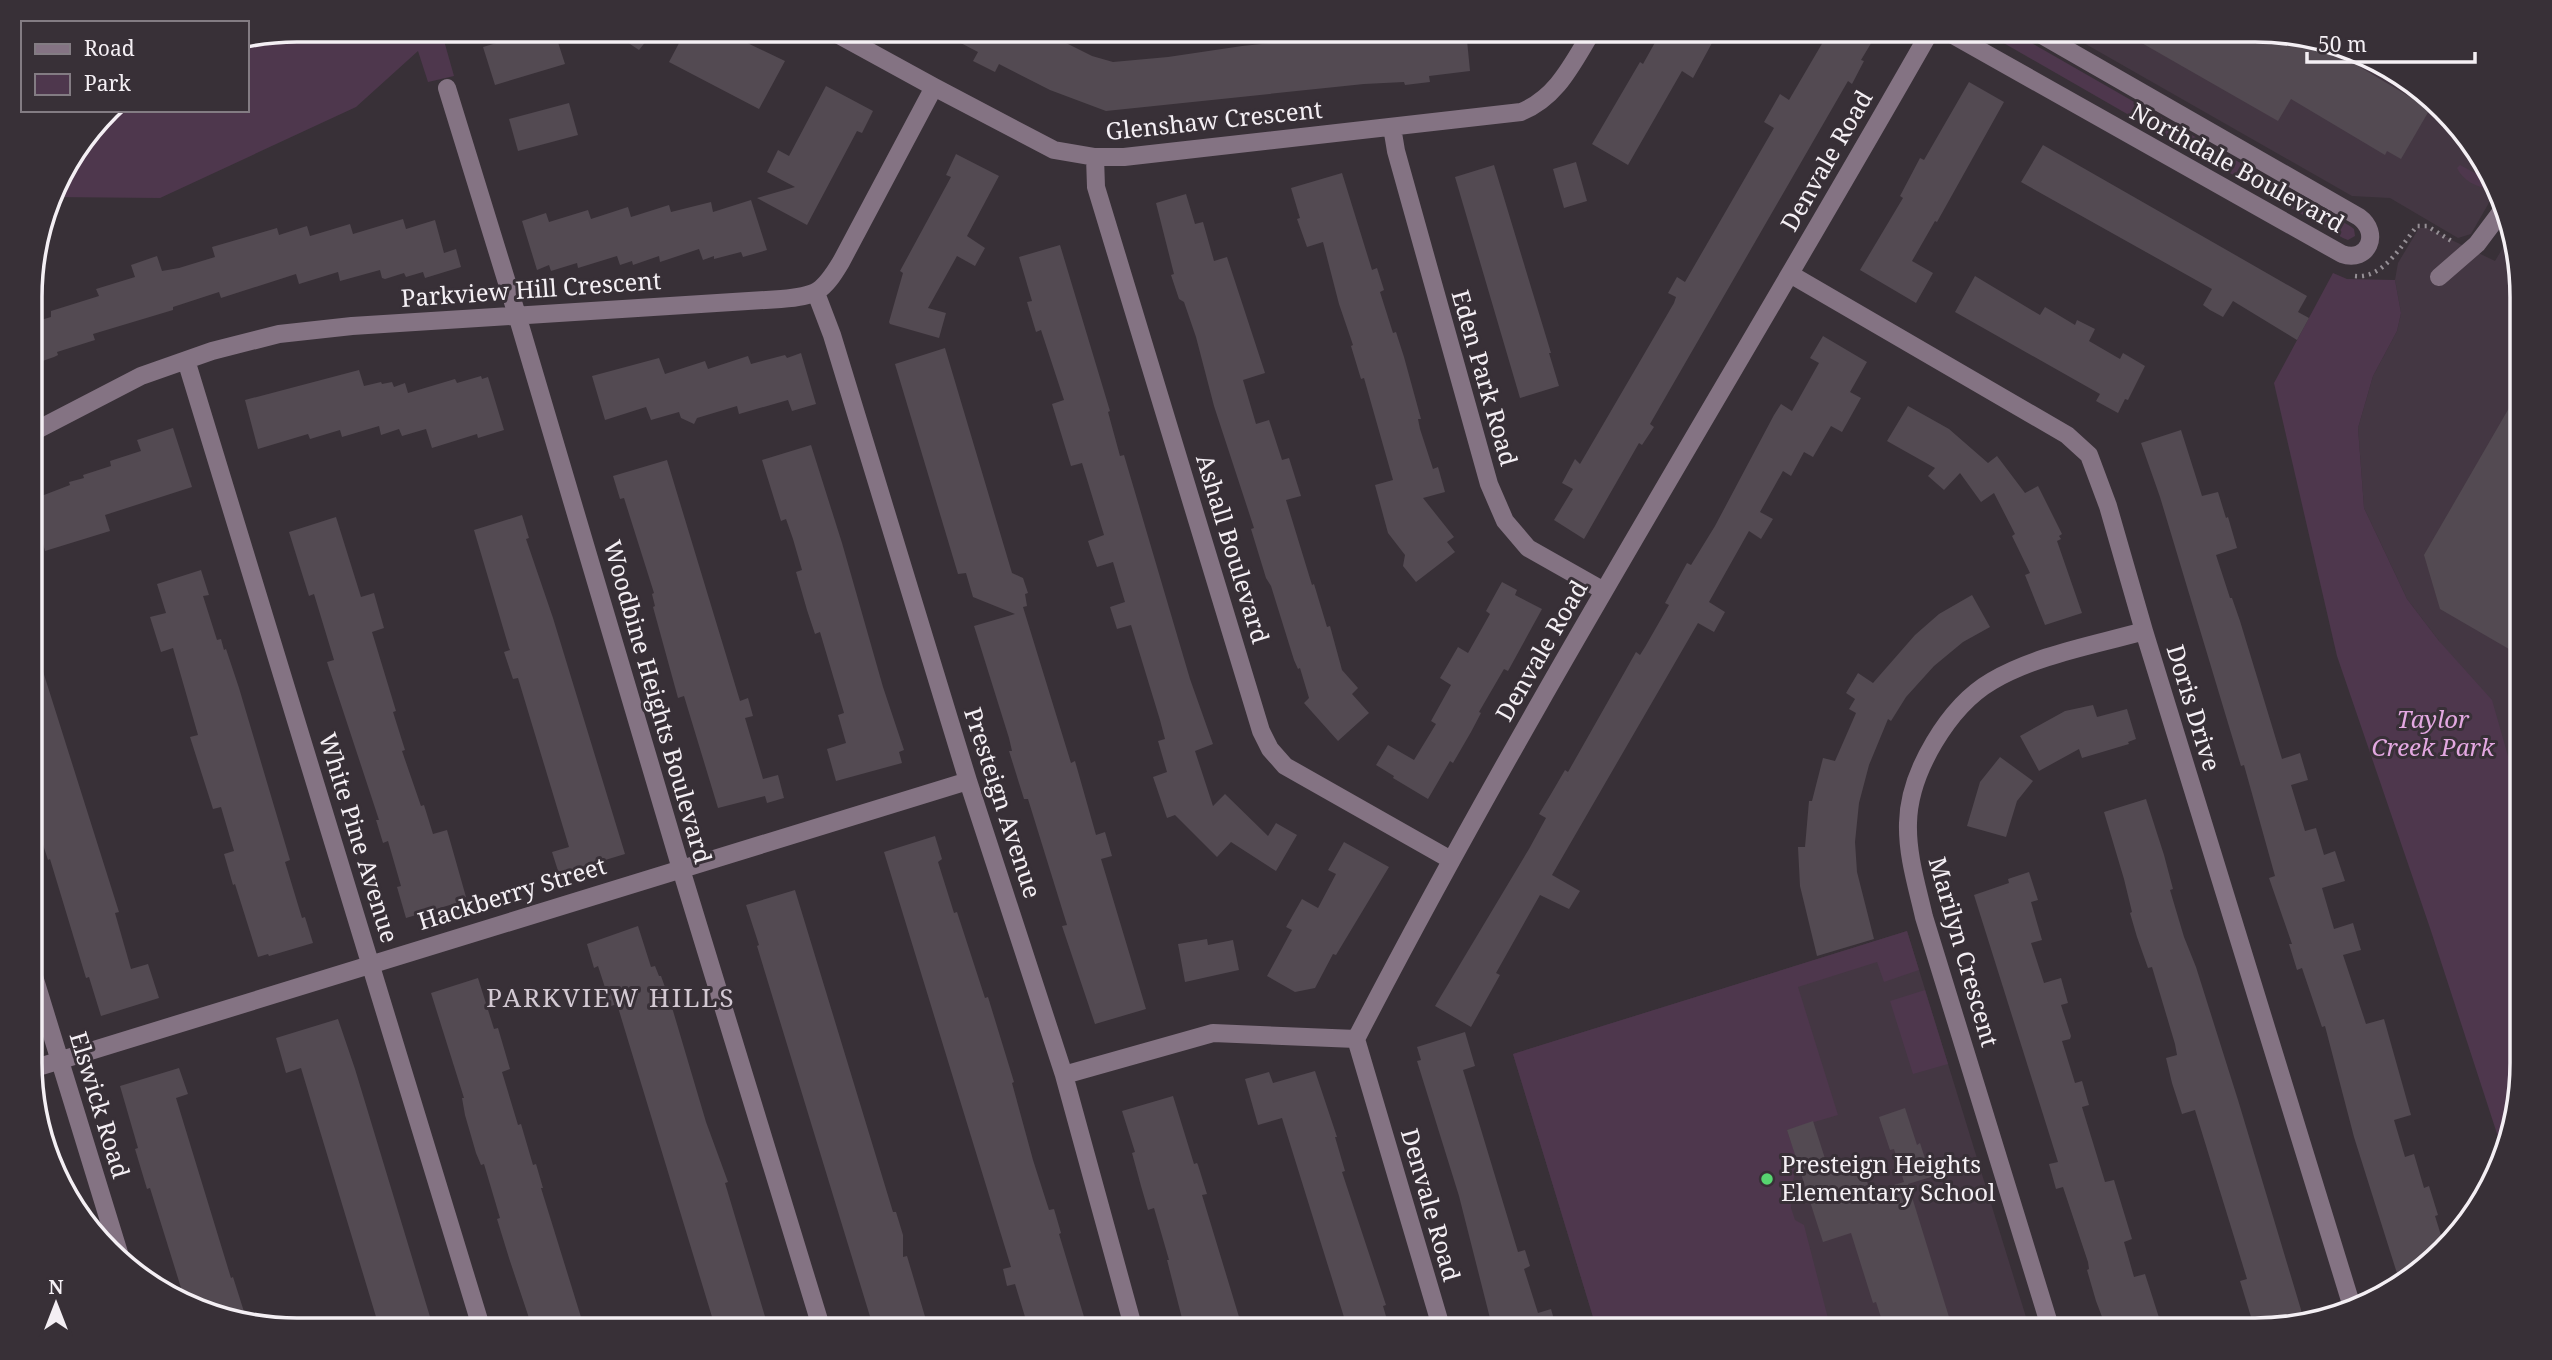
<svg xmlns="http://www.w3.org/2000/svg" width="2552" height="1360" viewBox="0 0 2552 1360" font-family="'Noto Serif',serif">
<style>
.built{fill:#443743}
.green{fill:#4e374d}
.building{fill:#534a52}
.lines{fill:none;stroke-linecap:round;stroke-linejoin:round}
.path{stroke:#958f95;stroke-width:4.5;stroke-dasharray:2 5;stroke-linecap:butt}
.minor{stroke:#847383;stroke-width:18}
.poi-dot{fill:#57d570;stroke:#383037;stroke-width:2.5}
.labels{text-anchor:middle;stroke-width:6;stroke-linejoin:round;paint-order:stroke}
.street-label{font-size:24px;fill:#f4eff4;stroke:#383037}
.park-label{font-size:24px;font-style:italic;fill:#e3a8e1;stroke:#383037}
.poi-label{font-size:24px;fill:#f4eff4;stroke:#383037;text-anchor:start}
.neighbourhood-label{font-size:26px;letter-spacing:2px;fill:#d2c8d2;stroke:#383037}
.rim{fill:none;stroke:#f4eff4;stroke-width:3.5}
</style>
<rect width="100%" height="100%" fill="#383037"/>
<path class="built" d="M2061,30H2255L2373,58L2431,96L2477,148L2494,194L2471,234L2458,238L2390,198L2352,196Z
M2419,228H2427L2495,261L2510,236L2520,263L2522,857H2520L2439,641L2407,599L2364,508L2358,428L2373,376L2397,331L2401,313L2395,280L2398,263Z
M1907,931L2030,1330H1597L1513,1054Z"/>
<path class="green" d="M297,30H441L454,76L428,82L418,51L356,107L160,198L52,197L57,179L110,110H247V40Z
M1981,30H2009L2350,226L2354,229L2355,236L2348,240L2343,238Z
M2482,161L2492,188C2479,189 2463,181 2457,168L2460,165L2475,173Z
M2333,273L2347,279L2395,280L2401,313L2397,331L2373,376L2358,428L2364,508L2407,599L2439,641L2492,700L2516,784L2520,856L2522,857V1063L2502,1149L2430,928L2337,656L2274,383Z
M1907,931L1919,970L1884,982L1877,962L1798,987L1838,1115L1787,1130L1798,1163L1792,1184L1791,1208L1795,1220L1804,1225L1831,1330H1597L1513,1054Z
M1925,990L1948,1064L1913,1074L1890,1001Z"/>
<path class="building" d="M540,30H554L565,64L495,85L483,47Z
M609,30H655L639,50Z
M686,30H720L785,61L759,109L669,62Z
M936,30H1040L1092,56L1113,62L1168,57L1242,46L1362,34L1361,30H1379V32L1400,30H1466L1470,71L1429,76L1430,82L1405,85L1404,82L1364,84L1106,111L1050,90L999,64L995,72L973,61L978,52Z
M1662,30H1719L1693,78L1682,71L1628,165L1592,144L1640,62L1643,64Z
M1830,30H1879L1861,60L1864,61L1852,84L1848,81L1650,424L1654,427L1642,445L1639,443L1584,539L1554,520L1573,489L1562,483L1575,459L1580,464L1674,303L1676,297L1668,293L1677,277L1685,282L1774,128L1764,122L1780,94L1789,100Z
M2119,30H2255L2325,46L2430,109L2401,159L2387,151L2385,155L2291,99L2278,121Z
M1969,82L2004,102L1937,222L1935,221L1912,261L1933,273L1916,303L1860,270L1903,198L1900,196L1920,158L1924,160Z
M826,86L873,111L862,133L857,131L807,225L757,198L795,187L767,172L778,150L789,156Z
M569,103L578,135L518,151L509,119Z
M2043,145L2307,296L2298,312L2309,318L2297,340L2233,301L2223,317L2210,310L2203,305L2212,289L2021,182Z
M956,154L999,176L967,236L985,248L975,266L957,256L928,308L946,313L939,338L890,324L889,322L903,273L900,271L951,177L946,175Z
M1576,162L1587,201L1564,208L1553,169Z
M1494,165L1551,353H1549L1559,386L1520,398L1455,177Z
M1342,173L1372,270L1377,268L1384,290L1380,292L1393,333L1396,332L1404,357L1421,419H1418L1420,429L1433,469L1438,467L1445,492L1423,498L1454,537L1447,542L1455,552L1416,582L1403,566L1405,555L1388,533L1375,485L1393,480L1364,378L1361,379L1351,346L1353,345L1339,304L1323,242L1307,247L1297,219L1300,218L1291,188Z
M1186,194L1195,224L1203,222L1214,261L1227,257L1265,373L1243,380L1256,424L1269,420L1282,460L1289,458L1301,496L1286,500L1312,585L1314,584L1327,627L1330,626L1342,670L1358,688L1352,694L1369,713L1338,741L1304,703L1309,698L1300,668L1298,669L1294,660L1271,586L1266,578L1251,529L1254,528L1214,406L1196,337L1184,302L1179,299L1171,275L1174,274L1156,203Z
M751,200L767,250L743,257L741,252L714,259V256L703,260L699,249L660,262L659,256L633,265L632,261L620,265L617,256L578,268L577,263L551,271L549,265L537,270L522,221L546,213L549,222L588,210L591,219L628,207L631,217L669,205L671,212L711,202L713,212Z
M403,219L406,229L435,220L444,253L456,249L461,267L425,278L423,272L406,277L404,273L385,279L382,278L380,270L340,281L338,272L299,284L296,274L221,298L219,292L173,307V310L93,334L95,340L57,352L58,355L54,357L31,365L30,336L37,334L34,322L51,317V311L99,296L96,289L135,277L131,265L157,256L162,271L179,268L215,257L212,247L277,228L279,235L307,226L310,236L350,224L353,234Z
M1060,245L1110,411L1108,412L1120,456L1124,455L1190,679L1213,744L1195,751L1213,806L1225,794L1268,836L1276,823L1297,835L1276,871L1231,842L1217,857L1175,815L1167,818L1153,777L1167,772L1158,741L1165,739L1160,720L1131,625L1117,629L1110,607L1125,602L1113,562L1097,567L1092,553L1088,541L1104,535L1082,463L1071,466L1052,404L1064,400L1041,330L1036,332L1027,302L1032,301L1019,257Z
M1975,276L2040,315L2045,307L2075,325L2077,320L2095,329L2089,341L2120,359L2123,353L2145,366L2128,400L2125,399L2118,413L2096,401L2100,394L1955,312Z
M1823,336L1867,362L1850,392L1861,398L1842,432L1831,426L1813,457L1804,452L1791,476L1783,471L1760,512L1773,519L1761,539L1749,531L1709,602L1725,612L1714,632L1698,623L1552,875L1580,891L1569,909L1540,895L1496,973L1500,975L1471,1027L1435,1006L1529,849L1546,818L1539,814L1551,794L1565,770L1568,772L1636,652L1640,655L1645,647L1669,605L1665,603L1687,563L1691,565L1715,526L1774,415L1781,404L1792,411L1819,363L1810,358Z
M945,348L1012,573L1023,578L1028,593L1025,594L1027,606L1023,607L1071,763L1075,761L1096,835L1105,832L1112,856L1101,859L1146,1009L1095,1024L1062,926L1067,925L1028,799H1024L1009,751H1012L1009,738L974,626L1015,614L973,597L966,573L958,574L895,364Z
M801,353L816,404L792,411L788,400L739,414L737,406L697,418L694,424L681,418L679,412L651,420L646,407L605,420L592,376L659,358L665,374L705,361L708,369L748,356L751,364L785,355L787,358Z
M359,370L364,386L381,382L382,384L392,382L394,387L405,383L408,393L455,379L457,383L481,376L482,379L488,377L504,430L478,438L477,434L432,448L426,429L402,436L399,429L381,435L379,426L342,437L340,430L310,439L308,434L258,449L245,400Z
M2520,389L2521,548V656L2440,609L2424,555Z
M1908,406L1949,429L1988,463L1997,456L2025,493L2038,486L2062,534L2059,536L2061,539L2057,541L2082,613L2045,625L2025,575L2030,573L2012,536L2015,534L1994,493L1981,502L1960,473L1944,490L1928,476L1935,468L1887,441Z
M173,428L192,487L105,515L110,531L45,551L31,500L70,485L69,482L84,478L83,475L111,466L110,461L141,451L137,440Z
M2181,430L2202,496L2218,492L2226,518L2228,517L2237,548L2216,555L2230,598H2232L2240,621L2282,759L2300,753L2308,780L2291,785L2305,831L2316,828L2324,855L2335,851L2345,881L2322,888L2334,929L2353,923L2361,950L2343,955L2366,1024L2384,1019L2411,1115L2394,1120L2405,1157L2414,1154L2424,1188L2429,1186L2438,1215L2435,1216L2445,1248L2401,1286L2354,1137L2325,1026L2322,1027L2302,968L2297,970L2289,944H2292L2269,878L2275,876L2244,765L2241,766L2231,733L2160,497L2141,443Z
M811,445L842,543L883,687L904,750L899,752L902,763L836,781L827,749L846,743L838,715L844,713L820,632L815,634L807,610L796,572L802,570L793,539L786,519L781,521L762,460Z
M667,460L740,701L748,698L753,716L745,718L763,779L778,775L784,798L767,803L765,796L718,808L684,696L678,698L653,607L655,606L652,594L654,593L624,498L620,499L613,476Z
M522,515L529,538L526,539L553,618L625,854L559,874L552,852L569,847L518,678L513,679L504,652L510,650L509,648L474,530Z
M336,517L361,597L374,593L384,628L372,632L396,711L393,712L405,750L402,751L421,806L424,805L433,834L447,830L466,897L459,899L460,902L406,918L397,887L401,886L388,841L383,843L376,820H379L327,662L334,660L314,594L309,596L289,532Z
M201,570L209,595L203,596L217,640L221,639L224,650L226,649L239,688L290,860L285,862L302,918L305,917L313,943L269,956L268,954L258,957L235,884L233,885L224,854L234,851L221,807L213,809L190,737L198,735L173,648L161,652L150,617L166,613L157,584Z
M1502,582L1517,590L1515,595L1542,609L1508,671L1504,669L1479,712L1481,713L1471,732L1453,763L1450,761L1428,799L1393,778L1394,776L1376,765L1388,745L1414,760L1436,724L1431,721L1451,685L1440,678L1458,647L1468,653L1490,614L1486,611Z
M1972,595L1990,627L1963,642L1934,666L1906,697L1891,721L1888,719L1869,765L1859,803L1855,842L1857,872L1874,939L1817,956L1800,886L1798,847H1805L1809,801H1812L1823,758L1835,761L1856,713L1849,709L1855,699L1846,693L1858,673L1873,683L1915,635L1939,614Z
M35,646L119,912L115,913L131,969L148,964L159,998L101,1016L89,977L86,978L50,859L48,860L31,808V647Z
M2093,705L2097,717L2127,709L2136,739L2128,742L2129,744L2082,758L2079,749L2039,771L2020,736L2065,711Z
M2000,757L2033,781L2017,801L2006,837L1967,826L1980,782Z
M2146,799L2164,855L2173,889L2170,890L2184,937L2196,967L2238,1100L2305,1323L2272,1330H2255L2240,1281L2247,1279L2195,1110L2182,1114L2172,1083L2166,1058L2177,1055L2175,1044L2152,967L2148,968L2137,937L2130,913L2132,912L2124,879L2104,812Z
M935,836L942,859L938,862L954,913L957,912L985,998L988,997L1014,1082L1012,1083L1033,1160L1049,1210L1054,1209L1061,1233L1059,1234L1088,1330H1029L1015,1284L1007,1286L1003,1269L1011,1267L884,852Z
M1344,842L1389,867L1336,955L1333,954L1315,988L1295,992L1267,976L1292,930L1286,927L1302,899L1318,908L1336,874L1328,870Z
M2029,872L2038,900L2031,902L2042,940L2031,943L2044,983L2061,978L2068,1003L2061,1005L2071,1036L2070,1039L2062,1041L2075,1083L2082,1081L2089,1105L2082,1107L2105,1182L2114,1180L2132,1239L2124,1242L2134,1277L2145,1274L2163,1330H2107L2096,1301L2087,1270L2089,1269L2088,1262L2063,1187L2056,1189L2049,1164L2058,1162L1974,895L2009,883L2008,879Z
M795,890L893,1212H896L903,1235V1257L907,1256L929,1330H876L872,1323L757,946L759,945L746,905Z
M638,926L651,967L655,966L659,976H661L671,1004L706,1122L728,1182L725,1183L769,1330H716L617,1004L611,1006L598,966L594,968L587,944Z
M1207,939L1208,945L1233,940L1239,970L1185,982L1178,944Z
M478,978L494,1029L498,1028L510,1069L502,1072L518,1125L521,1124L533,1165L536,1164L543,1188H541L585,1330H533L509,1258L497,1219L500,1218L484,1164L481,1165L476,1153L465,1115L462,1098H464L431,993Z
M338,1019L355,1069L434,1330H380L301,1068L286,1073L276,1038Z
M1465,1032L1475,1066L1463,1070L1518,1252L1525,1250L1530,1266L1524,1269L1538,1313L1551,1309L1557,1330H1493L1459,1196L1417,1061L1421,1060L1417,1047Z
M179,1068L188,1094L176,1098L231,1278L233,1277L246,1318L186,1304L150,1188L147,1189L135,1149L138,1148L120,1086Z
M1315,1071L1337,1137H1335L1345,1171L1342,1172L1386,1305L1383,1306L1390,1330H1348L1282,1118L1258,1125L1245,1079L1269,1072L1273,1083Z
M1173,1096L1194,1164L1197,1163L1198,1165L1207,1194L1202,1195L1243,1330H1185L1167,1260H1169L1154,1208L1148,1210L1141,1186L1132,1153L1135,1152L1122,1111Z
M1905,1108L1917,1145L1920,1143L1931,1177L1908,1184L1953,1330H1885L1876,1302L1873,1303L1851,1233L1823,1242L1787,1130L1813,1121L1829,1171L1861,1161L1870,1192L1904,1182L1894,1149L1890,1150L1879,1117Z"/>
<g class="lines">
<path class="path" d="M2355,276C2383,279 2401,246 2417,226H2427L2453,242"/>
<path class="minor" d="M830,30L934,87L1054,150L1095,157H1124L1521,112C1558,97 1573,62 1593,30
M1944,30L2342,254C2368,263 2381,233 2359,217L2033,30
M447,88L517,315L681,869L822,1330
M1392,127L1396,151L1489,484L1505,521L1528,548L1604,591
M1095,157L1096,187L1261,731L1270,749L1285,766L1451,860
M1790,274L2067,435L2089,455L2108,506L2144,631L2353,1310
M2439,277L2477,244L2501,212
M816,293L832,335L968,781L1064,1075L1134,1330
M186,360L482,1330
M31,433L141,376L212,351L279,334L352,326L781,299C817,296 823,292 841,262L934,87
M32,970L119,1253
M32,1069L968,781
M1064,1075L1213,1033L1356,1039
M1442,1330L1356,1039C1534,695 1740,366 1931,30
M2051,1330L1924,917C1917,886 1907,855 1908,823C1909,772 1949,706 1992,681C2036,655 2095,645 2144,631"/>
</g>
<circle class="poi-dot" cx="1767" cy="1179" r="7"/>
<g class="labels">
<g class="street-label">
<text transform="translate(1214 121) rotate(-6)" y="8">Glenshaw Crescent</text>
<text transform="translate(1827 161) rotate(-60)" y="8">Denvale Road</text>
<text transform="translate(2237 168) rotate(29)" y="8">Northdale Boulevard</text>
<text transform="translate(531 290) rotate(-4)" y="8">Parkview Hill Crescent</text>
<text transform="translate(1484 378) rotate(74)" y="8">Eden Park Road</text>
<text transform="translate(1232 549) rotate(73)" y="8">Ashall Boulevard</text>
<text transform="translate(1542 651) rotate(-60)" y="8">Denvale Road</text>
<text transform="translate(657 702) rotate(74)" y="8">Woodbine Heights Boulevard</text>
<text transform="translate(2193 708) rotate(73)" y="8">Doris Drive</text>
<text transform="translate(1002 803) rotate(72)" y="8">Presteign Avenue</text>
<text transform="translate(358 838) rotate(73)" y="8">White Pine Avenue</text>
<text transform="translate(512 894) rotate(-17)" y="8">Hackberry Street</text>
<text transform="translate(1963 952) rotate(74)" y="8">Marilyn Crescent</text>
<text transform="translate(99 1105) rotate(73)" y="8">Elswick Road</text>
<text transform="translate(1430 1205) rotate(74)" y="8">Denvale Road</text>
</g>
<g class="park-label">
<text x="2433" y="728">Taylor<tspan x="2433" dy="28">Creek Park</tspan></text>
</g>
<g class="poi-label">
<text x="1781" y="1173">Presteign Heights<tspan x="1781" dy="28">Elementary School</tspan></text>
</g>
<g class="neighbourhood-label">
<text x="611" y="1007">PARKVIEW HILLS</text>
</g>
</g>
<path d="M0 0H2552V1360H0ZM297 42H2255A255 255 0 0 1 2510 297V1063A255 255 0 0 1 2255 1318H297A255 255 0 0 1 42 1063V297A255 255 0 0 1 297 42Z" fill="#383037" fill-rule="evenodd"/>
<path class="rim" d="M297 42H2255A255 255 0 0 1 2510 297V1063A255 255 0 0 1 2255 1318H297A255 255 0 0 1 42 1063V297A255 255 0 0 1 297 42Z"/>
<rect x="21" y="21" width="228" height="91" fill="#383037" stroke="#837c83" stroke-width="2"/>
<rect x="35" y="44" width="35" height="10" fill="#847383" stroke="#837c83" stroke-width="2"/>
<text x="84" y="56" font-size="21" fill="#f4eff4">Road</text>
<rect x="35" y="74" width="35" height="21" fill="#4e374d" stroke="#837c83" stroke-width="2"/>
<text x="84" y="91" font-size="21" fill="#f4eff4">Park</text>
<g transform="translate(56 1304)" stroke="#383037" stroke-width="5" paint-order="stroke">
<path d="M0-5L12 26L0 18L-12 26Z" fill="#f4eff4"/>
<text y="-10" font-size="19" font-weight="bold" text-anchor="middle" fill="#f4eff4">N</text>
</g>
<path d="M2307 52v10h168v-10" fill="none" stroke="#f4eff4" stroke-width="3.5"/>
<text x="2318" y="52" font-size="21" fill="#f4eff4" stroke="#383037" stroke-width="5" paint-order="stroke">50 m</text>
</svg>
